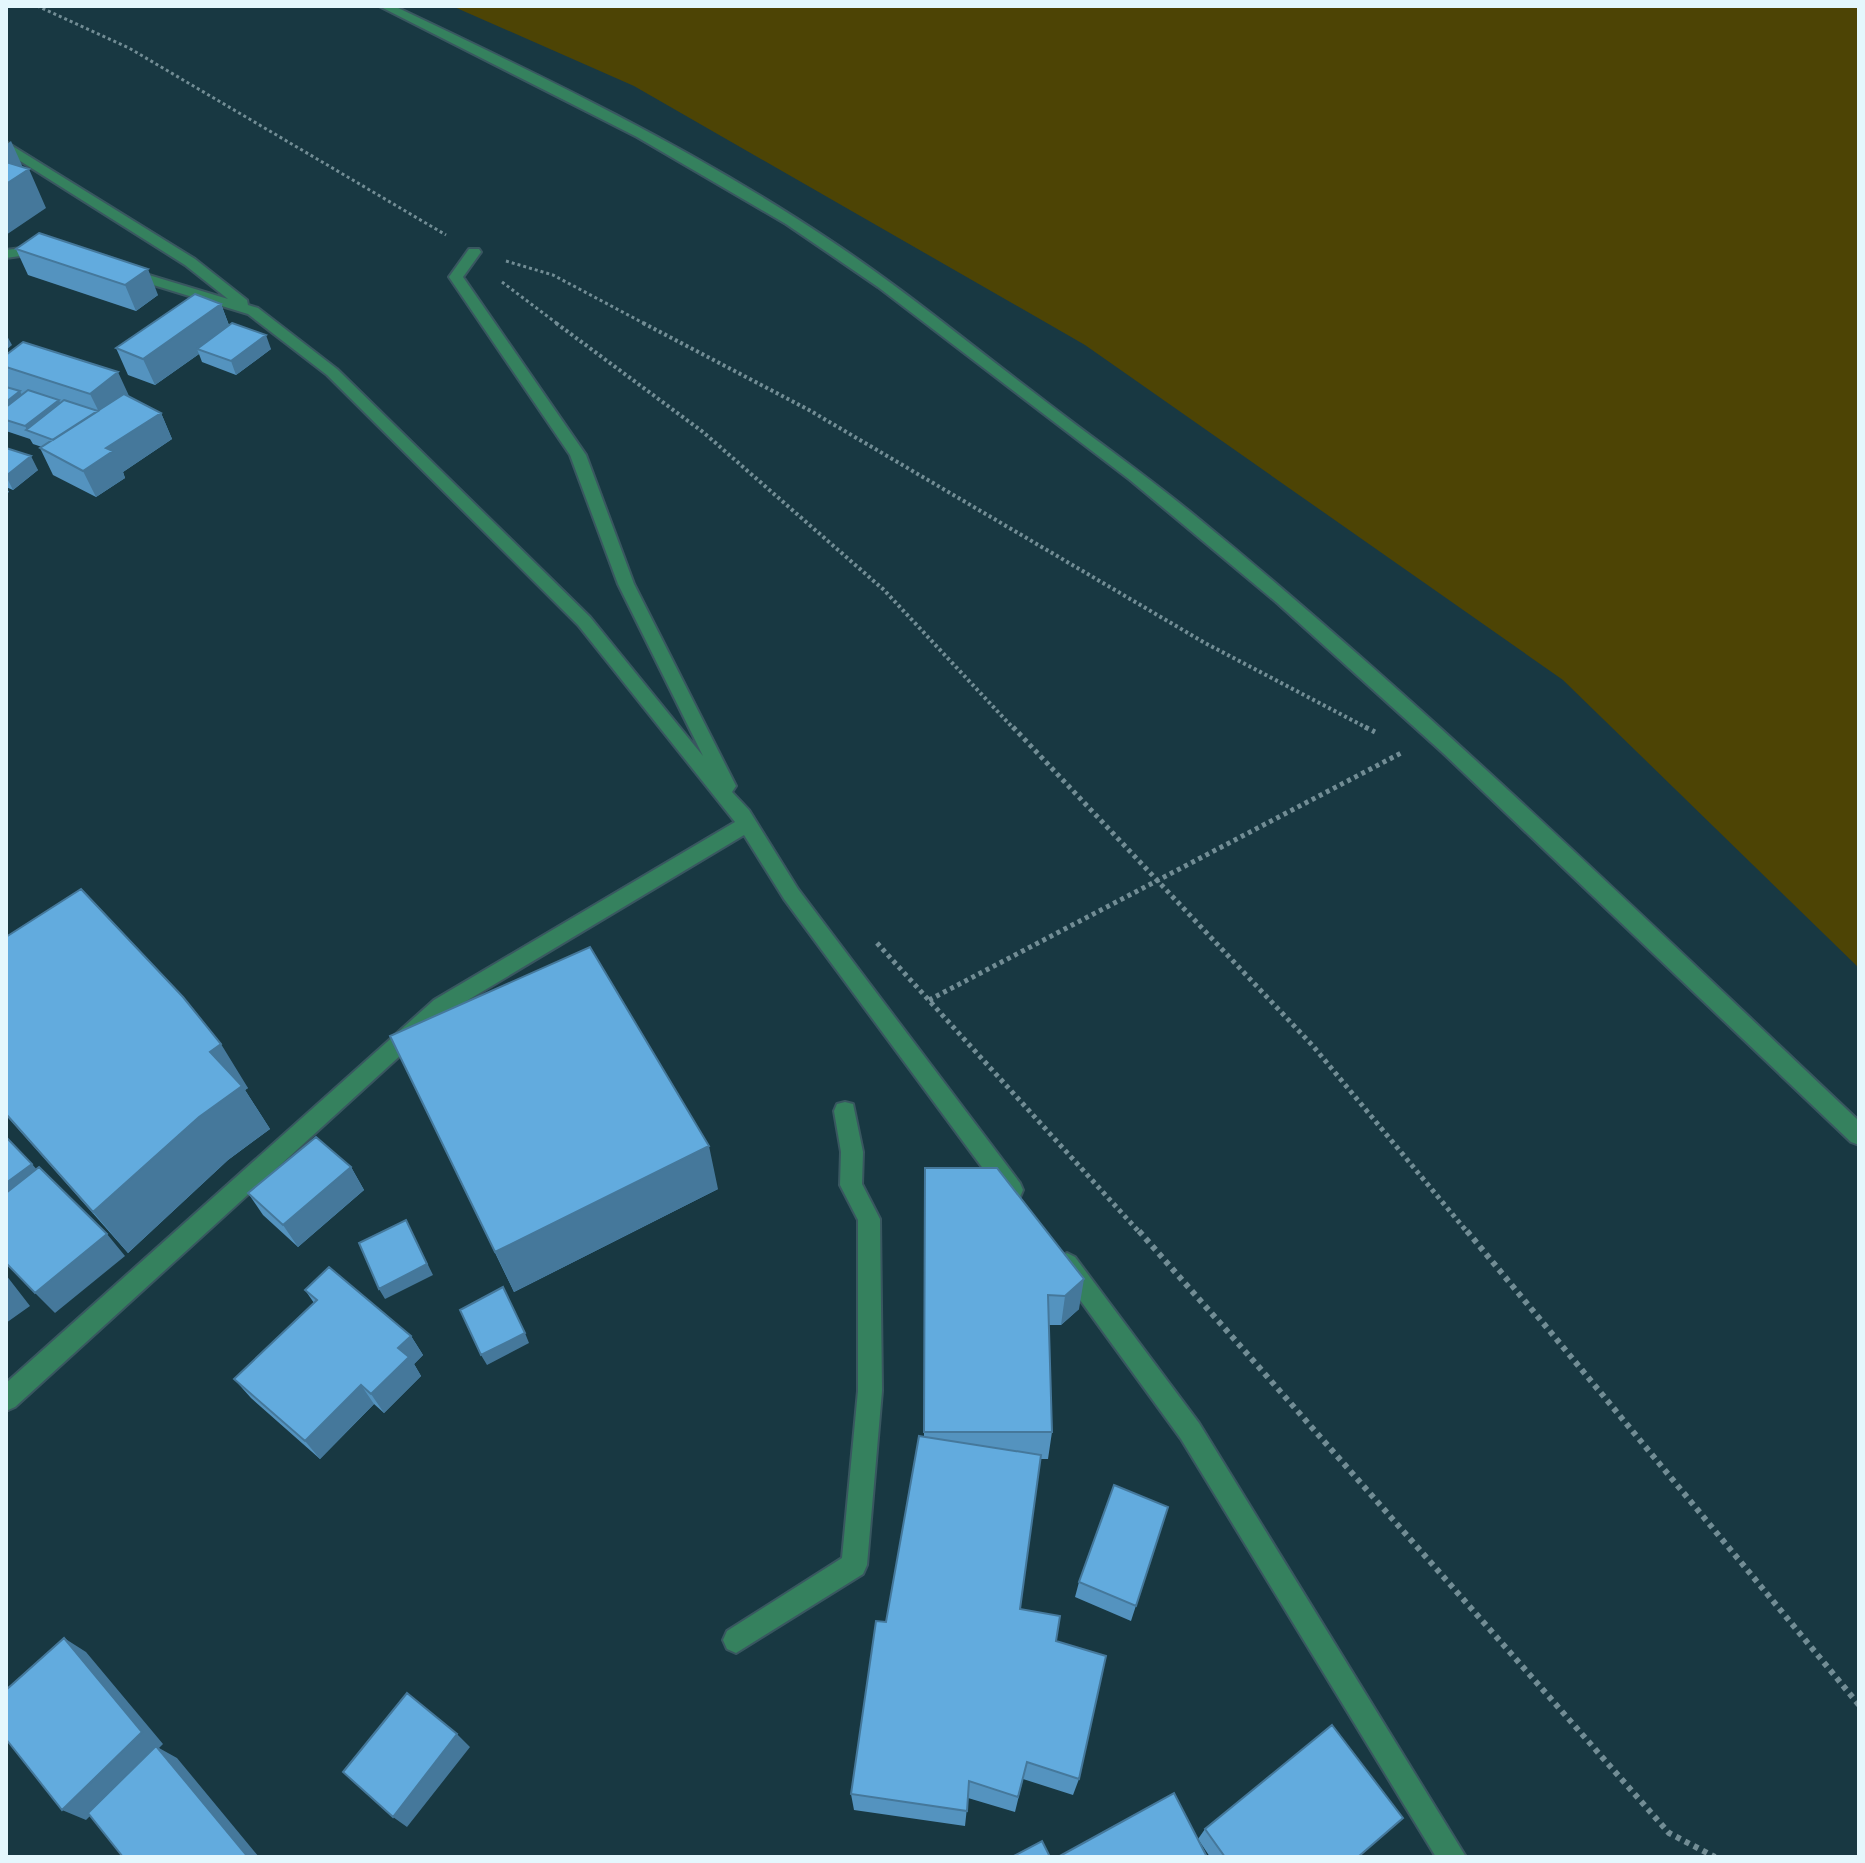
<svg xmlns="http://www.w3.org/2000/svg" width="1865" height="1863" viewBox="0 0 1865 1863" font-family="'Nunito Sans',sans-serif">
<style>
.green{fill:#4d4405}
.lines{fill:none;stroke-linecap:round;stroke-linejoin:round}
.minor-casing{stroke:#395760;stroke-width:4}
.path-far3{stroke:#728d95;stroke-width:3;stroke-dasharray:3 3;stroke-linecap:butt}
.path-far2{stroke:#728d95;stroke-width:4;stroke-dasharray:3 3;stroke-linecap:butt}
.path-far1{stroke:#728d95;stroke-width:5;stroke-dasharray:4 4;stroke-linecap:butt}
.path{stroke:#728d95;stroke-width:6;stroke-dasharray:5 5;stroke-linecap:butt}
.minor{fill:#35815e;fill-rule:evenodd}
.wall{fill:#5493bf}
.shaded-wall{fill:#45789b}
.building{fill:#62abde;stroke:#45789b;stroke-width:2}
</style>
<rect width="100%" height="100%" fill="#183842"/>
<path class="green" d="M452,6H1859V968L1563,680L1085,345L634,86Z"/>
<g class="lines">
<g class="minor-casing">
<path id="minor" d="M379,6H394C542,76 692,148 828,239C901,287 968,343 1037,395C1091,437 1147,476 1199,519C1429,708 1643,917 1859,1121V1145L1851,1142L1443,753L1276,602L1130,480L878,287L786,224L637,137Z
M6,142L195,259L247,300L248,305L258,308L337,369L590,617L703,756L618,584L570,455L449,277L469,249H479L481,252L463,277L586,455L634,584L736,786L732,792L749,810L798,889L1020,1183L1023,1190L1020,1197L1012,1200L1004,1197L784,899L744,835L448,1012L15,1407L6,1411V1383L434,1000L735,822L578,625L327,375L248,314L124,276L122,273L129,269L228,299L185,265L6,152Z
M44,245L49,246V252L6,258V250Z
M845,1102L853,1104L863,1152L862,1184L880,1219L882,1391L867,1565L863,1574L736,1653L727,1649L723,1640L727,1631L842,1558L858,1391V1220L840,1185L841,1152L834,1111L837,1104Z
M1067,1253L1075,1257L1199,1423L1466,1857H1436L1181,1439L1059,1271L1056,1264L1059,1257Z"/>
</g>
<path class="path-far3" d="M37,6L129,48L446,235
M506,261L553,275L647,325
M502,282L559,325"/>
<path class="path-far2" d="M556,323L703,432L884,590L1014,729
M643,323L809,410L1205,643L1369,729"/>
<path class="path-far1" d="M1013,727L1313,1046L1468,1233
M1365,727L1375,732
M877,943L1140,1233
M929,1000L1403,752"/>
<path class="path" d="M1139,1231L1669,1833L1715,1857
M1467,1231L1859,1705"/>
<use href="#minor" class="minor"/>
</g>
<path class="wall" d="M16,249L158,295L136,311L28,275Z
M221,304L229,325L271,349L236,375L202,362L199,354L155,385L128,375L116,348Z
M6,355L129,397L161,413L172,439L123,472L125,478L96,497L53,475L40,448L42,447L33,444L30,439L6,431Z
M6,448L38,470L13,490L6,487L9,492L6,494Z
M6,937L248,1088L245,1090L270,1129L228,1160L128,1253L6,1115Z
M390,1036L718,1189L514,1292Z
M351,1167L364,1190L298,1247L263,1215L248,1193Z
M925,1168H997L1079,1309L1061,1325H1049L1052,1432L1048,1459H1040L1020,1609L1056,1641L1079,1779L1073,1795L1023,1779L1015,1812L968,1798L965,1826L854,1810L851,1794L924,1436Z
M305,1290L411,1336L423,1355L414,1364L421,1376L384,1413L374,1404L320,1459L251,1398L234,1379L314,1303Z
M1168,1507L1131,1621L1075,1597L1079,1582Z
M1205,1829L1358,1857H1210L1198,1839Z"/>
<path class="shaded-wall" d="M11,141L25,172L29,169L46,208L6,235V145Z
M148,269L158,295L136,311L125,285Z
M221,304L231,331L197,349L199,354L155,385L143,359Z
M6,334L12,345L6,350Z
M266,335L271,349L236,375L231,361Z
M118,372L130,398L99,412L90,394Z
M20,391L27,405L6,420V402Z
M59,400L65,414L27,430L25,426Z
M161,413L172,439L123,472L125,478L96,497L83,471L106,448Z
M31,456L38,470L13,490L6,476Z
M221,1044L248,1088L245,1090L270,1129L228,1160L128,1253L93,1212L210,1052Z
M709,1146L718,1189L514,1292L495,1252Z
M32,1164L51,1186L6,1220V1183Z
M351,1167L364,1190L298,1247L283,1225Z
M406,1220L433,1275L385,1299L379,1289Z
M107,1234L125,1256L55,1313L35,1293Z
M6,1275L30,1306L6,1323Z
M1084,1279L1079,1309L1061,1325L1065,1296Z
M525,1333L529,1343L487,1365L481,1355Z
M411,1336L423,1355L414,1364L421,1376L384,1413L371,1394L398,1348Z
M361,1385L374,1404L320,1459L305,1441Z
M64,1638L86,1652L163,1744L159,1748L177,1758L259,1857H248L158,1749L86,1820L62,1810Z
M457,1734L470,1747L407,1827L393,1817Z"/>
<path class="building" d="M6,162L29,169L6,184Z
M39,233L148,269L125,285L16,249Z
M195,294L221,304L143,359L116,348Z
M232,323L266,335L231,361L197,349Z
M23,342L118,372L90,394L6,367V355Z
M6,387L20,391L6,402Z
M28,390L59,400L25,426L6,420V407Z
M124,394L161,413L106,448L113,451L83,471L40,448Z
M64,400L98,411L53,440L26,430Z
M6,448L31,456L6,476Z
M81,889L183,997L221,1044L210,1052L242,1086L199,1117L93,1212L6,1114V937Z
M590,947L709,1146L495,1252L390,1036Z
M6,1137L32,1164L6,1183Z
M316,1137L351,1167L283,1225L248,1193Z
M39,1167L107,1234L35,1293L6,1263V1193Z
M925,1168H997L1084,1279L1065,1296L1048,1295L1052,1432H924Z
M406,1220L427,1264L379,1289L359,1243Z
M329,1267L411,1336L398,1348L409,1357L371,1394L361,1385L305,1441L234,1379L317,1300L305,1290Z
M503,1287L525,1333L481,1355L460,1310Z
M919,1436L1041,1455L1020,1609L1060,1616L1056,1641L1106,1656L1079,1779L1027,1762L1018,1797L969,1781L967,1811L851,1794L876,1621L886,1622Z
M1114,1485L1168,1507L1136,1606L1079,1582Z
M64,1638L142,1732L62,1810L6,1739V1690Z
M407,1693L457,1734L393,1817L343,1772Z
M1332,1725L1403,1818L1358,1857H1225L1205,1829Z
M156,1746L248,1857H123L88,1813Z
M1174,1793L1207,1857H1058Z
M1042,1841L1050,1857H1012Z"/>
<rect width="1865" height="1863" fill="none" stroke="#e4f7fd" stroke-width="16"/>
</svg>
